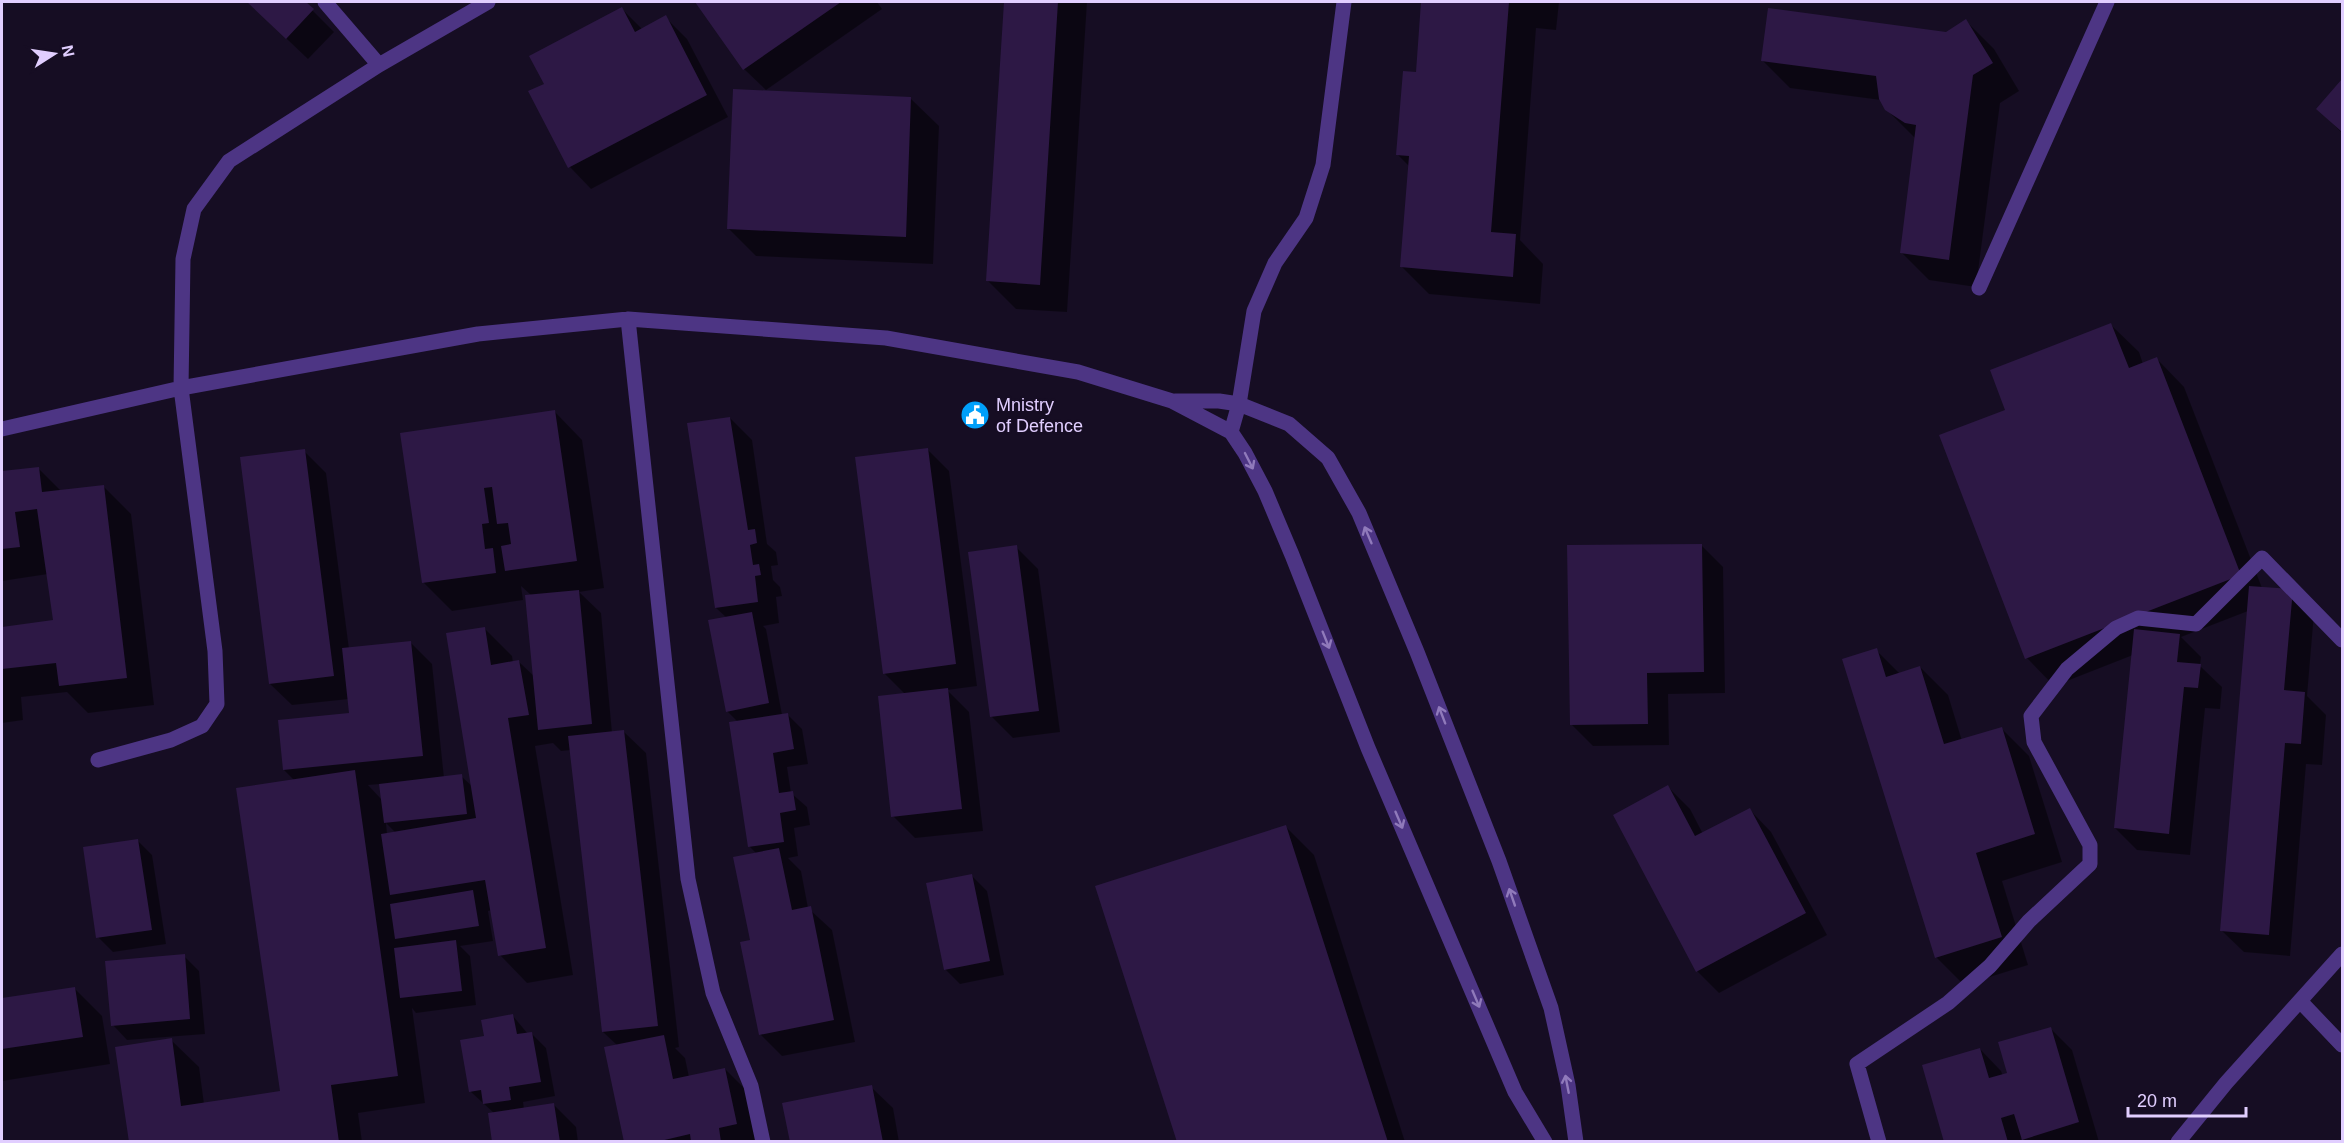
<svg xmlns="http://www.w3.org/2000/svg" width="2344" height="1143" viewBox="0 0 2344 1143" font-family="Helvetica,sans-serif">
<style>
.shadow{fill:#0007;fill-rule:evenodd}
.building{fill:#2d1845}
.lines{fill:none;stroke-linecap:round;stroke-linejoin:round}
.minor{stroke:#4d3584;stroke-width:15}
.oneway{stroke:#907abb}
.labels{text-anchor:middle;stroke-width:4.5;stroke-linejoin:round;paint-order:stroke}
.poi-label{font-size:18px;fill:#e1ceff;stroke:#160d23;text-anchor:start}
</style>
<rect width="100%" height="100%" fill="#160d23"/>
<path class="shadow" d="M248,2H304L334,32L308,59Z
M697,2H877L882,9L766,90L744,69Z
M1005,2H1087L1067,312L1016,309L988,281Z
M1423,2H1559L1556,30L1536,28L1520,240L1543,264L1540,304L1429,294L1402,267L1409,166L1398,155L1417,74Z
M622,9L642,29L665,17L687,39L728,117L591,189L570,167L546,84Z
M1966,21L1994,49L2019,91L2000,103L1976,287L1929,280L1902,253L1915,138L1886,109L1881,100L1790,88L1762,60L1946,33Z
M2342,82V133L2318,109Z
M911,99L939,126L933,264L756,256L728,228Z
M2111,325L2139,352L2143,364L2157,359L2184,387L2262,588L2292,591L2314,613L2307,696L2326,715L2322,765L2306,764L2290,956L2244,952L2222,931L2248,611L2181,637L2201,657L2200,666L2222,687L2220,709L2205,708L2190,855L2137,850L2115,828L2133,655L2054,686L2027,658L2007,411Z
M555,412L582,440L604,588L579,592L601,613L612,733L624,732L646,753L679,1047L675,1048L685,1058L689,1077L725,1069L747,1091L757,1142H625L618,1046L603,1032L571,750L561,751L553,743L535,746L573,975L527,983L500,955L492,910L488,911L493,941L460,946L470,956L476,1005L416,1013L412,1008L425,1103L358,1113L362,1142H131L171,1040L199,1067L204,1104L282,1093L295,781L284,770L351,714L349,699L292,705L270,684L304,451L326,473L349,649L410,642L432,664L444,778L461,776L473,787L484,628L512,656L513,663L519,662L535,677L532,596L521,586L523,600L452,611L424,583L402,434ZM380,784L382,800L368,785ZM386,823L396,833L387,834Z
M730,418L752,440L767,544L776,552L778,565L771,566L773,580L780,587L782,596L776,597L779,623L763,626L766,629L782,715L787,714L802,729L808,764L787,767L791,793L807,807L810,825L794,828L798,856L788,858L801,871L808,908L832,930L855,1042L782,1056L760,1034L752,941L757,854L750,847L738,722L727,711V618L716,608Z
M927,449L949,471L977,686L947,690L969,712L983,831L915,838L893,816L906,695L884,673Z
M38,468L61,491L103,486L131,514L154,705L88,713L67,692L21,697L23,720L2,723V628L55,621L48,574L2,581V473Z
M1701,545L1723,567L1725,693L1668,694L1669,745L1593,746L1571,724Z
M1016,547L1038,569L1060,732L1013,738L991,716Z
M1876,650L1900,674L1920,667L1948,695L1962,741L2001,728L2029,756L2062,862L2002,881L2028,965L1964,985L1936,957Z
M1668,787L1690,809L1703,834L1750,810L1771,832L1827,935L1719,993L1697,971Z
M1286,827L1314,855L1405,1142H1179Z
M137,840L152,855L166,944L113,952L98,937Z
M972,876L987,891L1004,975L960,984L945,969Z
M184,956L199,971L205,1034L127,1040L113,1025Z
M75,989L102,1016L110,1064L2,1081V1000Z
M513,1016L528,1034L531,1033L546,1048L555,1096L523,1102L524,1109L554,1105L576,1127L578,1142H493L495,1114L471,1092L486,1038Z
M2050,1028L2072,1050L2099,1142H2025L2021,1137L2022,1142H1946L1980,1049L2001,1071L2003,1076L2009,1074Z
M871,1087L893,1108L899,1142H791Z"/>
<path class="building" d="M247,2H306L314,9L286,39Z
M695,2H841L743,70Z
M1004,2H1058L1040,285L986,281Z
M1421,2H1509L1491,232L1516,234L1513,277L1400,267L1409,156L1396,155L1403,71L1416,72Z
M622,7L635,32L666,15L707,95L568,168L528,91L544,84L529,56Z
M1768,8L1946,32L1966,19L1993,63L1973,75L1949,260L1900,253L1916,125L1905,123L1885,110L1879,99L1876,76L1761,61Z
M2342,79V132L2316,109Z
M733,89L911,97L906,237L727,229Z
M2111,323L2129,368L2157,357L2241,575L2025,659L1939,435L2005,410L1990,370Z
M555,410L577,561L505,571L501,546L511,544L508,523L497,524L492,487L484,488L489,523L482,524L485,549L493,548L496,573L422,583L400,433Z
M730,417L748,530L755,529L757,543L750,545L753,565L759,564L761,575L755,576L758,602L715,608L687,423Z
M928,448L956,664L883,674L855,457Z
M305,449L334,676L269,684L240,457Z
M39,467L42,492L104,485L127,678L59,686L56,663L2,669V627L53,620L37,509L15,512L20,547L2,549V471Z
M1702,544L1704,672L1647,673L1648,724L1570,725L1567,545Z
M1017,545L1039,711L990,717L968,552Z
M2249,586L2293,589L2284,690L2305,692L2301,744L2285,743L2269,935L2220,931Z
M579,590L592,724L538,730L525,595Z
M752,612L769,703L726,712L708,620Z
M485,627L491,665L519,660L529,715L508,718L546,948L498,956L485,880L390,895L381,834L476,818L446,633Z
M2134,629L2180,634L2177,662L2201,664L2198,688L2184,687L2169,834L2114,828Z
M411,641L423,756L283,770L278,720L349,713L342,648Z
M1877,648L1886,677L1920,666L1944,744L2002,727L2035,834L1976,853L2002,937L1935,958L1842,659Z
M948,688L962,809L891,817L878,696Z
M788,713L794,749L773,753L779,793L793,791L796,810L780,813L784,842L748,847L729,722Z
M624,730L658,1026L602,1032L568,736Z
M355,770L398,1076L331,1085L339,1142H129L115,1047L172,1038L181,1106L280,1091L236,788Z
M462,774L467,814L384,823L379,784Z
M1668,785L1695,836L1750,808L1806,913L1696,972L1613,815Z
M1286,825L1388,1142H1177L1095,886Z
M138,839L152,930L96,938L83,847Z
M779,848L792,910L811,906L834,1020L759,1035L740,942L750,940L733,857Z
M972,874L990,961L944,970L926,883Z
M473,890L479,926L395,939L390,904Z
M456,940L462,991L400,998L394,948Z
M185,954L190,1019L111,1026L105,961Z
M75,987L83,1037L2,1049V998Z
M513,1014L517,1034L532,1032L541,1082L509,1087L511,1100L483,1104L481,1090L469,1092L460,1040L484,1036L481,1020Z
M2051,1027L2079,1122L2022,1140L2014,1114L2001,1118L2008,1142H1944L1922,1065L1980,1048L1989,1078L2007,1073L1998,1042Z
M664,1035L673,1079L725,1068L737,1124L719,1128L721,1142H691L690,1134L656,1142H624L604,1047Z
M872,1085L883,1142H790L782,1103Z
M554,1103L560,1142H492L488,1113Z"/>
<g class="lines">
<path class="minor" d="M325,2L379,65
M1979,288L2107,2
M628,319L688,879L713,993L751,1086L763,1142
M1175,401H1219L1239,404L1289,424L1328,458L1359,513L1417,652L1499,861L1551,1008L1568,1085L1576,1142
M2,429L181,388L478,334L628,319L886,338L1078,372L1172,401L1231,432L1245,453L1265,491L1292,555L1368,748L1515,1092L1545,1142
M1231,432L1239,404L1254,311L1275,263L1306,218L1323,165L1344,2
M98,760L171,740L202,726L217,704L215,651L181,388L183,259L194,209L229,161L379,65L488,2
M2300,1001L2342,1045
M1879,1142L1857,1064L1948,1003L1990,966L2029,921L2090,864V845L2034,742L2031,716L2067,669L2116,628L2138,618L2196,624L2262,558L2342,640
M2178,1142L2226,1083L2342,954"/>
</g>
<defs><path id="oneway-shaft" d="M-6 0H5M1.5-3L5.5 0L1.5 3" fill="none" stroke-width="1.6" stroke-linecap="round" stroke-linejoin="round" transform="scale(1.5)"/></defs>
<g class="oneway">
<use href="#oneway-shaft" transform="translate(1249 461) rotate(63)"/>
<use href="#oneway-shaft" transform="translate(1368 535) rotate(-113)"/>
<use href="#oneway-shaft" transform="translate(1326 640) rotate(68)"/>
<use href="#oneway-shaft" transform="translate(1442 715) rotate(-111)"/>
<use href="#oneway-shaft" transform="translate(1399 820) rotate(67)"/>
<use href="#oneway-shaft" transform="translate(1512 897) rotate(-109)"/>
<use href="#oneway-shaft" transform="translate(1476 999) rotate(67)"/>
<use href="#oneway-shaft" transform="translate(1567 1084) rotate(-101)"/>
</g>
<defs>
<g id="civic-disc" transform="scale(1.5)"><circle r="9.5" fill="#009ff9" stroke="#160d23"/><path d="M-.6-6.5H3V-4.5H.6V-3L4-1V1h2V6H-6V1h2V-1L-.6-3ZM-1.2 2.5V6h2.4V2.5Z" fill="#fff"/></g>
</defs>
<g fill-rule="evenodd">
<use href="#civic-disc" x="975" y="415"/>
</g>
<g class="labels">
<g class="poi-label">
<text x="996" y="411">Mnistry<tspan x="996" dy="21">of Defence</tspan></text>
</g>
</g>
<rect width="2344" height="1143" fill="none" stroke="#e1ceff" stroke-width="6"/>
<g transform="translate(54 54) rotate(78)" stroke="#160d23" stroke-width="4.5" paint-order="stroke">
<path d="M0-4.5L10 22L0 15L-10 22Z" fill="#e1ceff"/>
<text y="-9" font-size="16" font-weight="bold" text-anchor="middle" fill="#e1ceff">N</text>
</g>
<path d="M2128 1107v9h118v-9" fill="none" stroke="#e1ceff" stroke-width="3"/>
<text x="2137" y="1107" font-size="18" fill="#e1ceff" stroke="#160d23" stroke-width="4.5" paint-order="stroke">20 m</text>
</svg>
